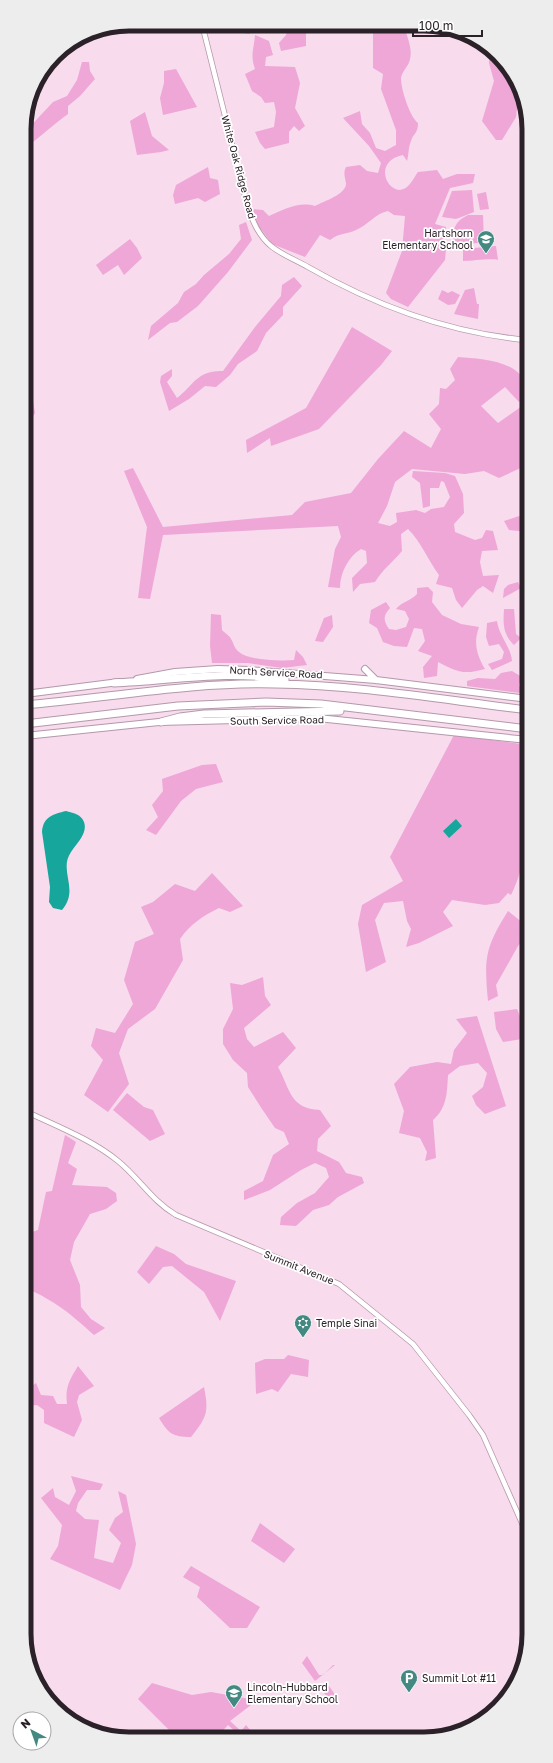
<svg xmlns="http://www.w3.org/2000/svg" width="553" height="1763" viewBox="0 0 553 1763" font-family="'Golos Text',sans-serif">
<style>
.green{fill:#eea7d7}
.water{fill:#17a69b}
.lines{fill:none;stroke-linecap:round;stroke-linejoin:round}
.minor-casing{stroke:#b399aa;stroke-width:6}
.major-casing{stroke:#b399aa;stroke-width:8}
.highway-casing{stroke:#b399aa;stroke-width:9}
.minor{stroke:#fff;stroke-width:4.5}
.major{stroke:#fff;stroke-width:6}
.highway{stroke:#fff;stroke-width:7}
.labels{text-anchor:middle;stroke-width:3.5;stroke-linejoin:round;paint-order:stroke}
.street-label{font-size:10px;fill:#2b2128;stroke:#fff}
.poi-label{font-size:10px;fill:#2b2128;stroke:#fff;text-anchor:start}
.rim{fill:none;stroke:#2b2128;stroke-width:5}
</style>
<rect width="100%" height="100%" fill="#f8dbed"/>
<path class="green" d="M229,25H262L249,34L227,30L226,26Z
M289,25H306V46L281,51L279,43L286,35Z
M373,26H405C406,37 413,47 410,59C409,66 402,71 401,78C401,90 410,117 418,123C418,134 413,133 411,141C408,148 409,154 407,161L403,155C368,162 392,204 409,185C412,182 415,176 418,172L437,170L443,179L457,174H475L473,183L450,188L435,224L446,227L443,243L446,249L445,260L408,307L391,299L386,293L402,251L405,216L394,215L388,211C376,213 368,225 356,230C346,235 340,232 330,240L320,235L305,257L272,244L258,225L252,209L263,210L269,216C284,209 300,201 315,206C324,201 347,194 346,183C345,177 343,173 346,167L360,165L367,171L378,173L381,163L369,146L343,118L360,111L362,124L370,133L376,148L385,151L396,145V130L381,89L383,74L373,68Z
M255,35L269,41L273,55L266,57L265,66L295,67L300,83L295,108L305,126L299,131L294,126L289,132V143L265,149L260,143L255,132L274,127L276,112L274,102L265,103L261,97L252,91L245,74L255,69C250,55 254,49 255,35Z
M490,51L498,55L519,93L516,117L502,140H496L482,121L494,81L489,63Z
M82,62H89L90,71L95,79L80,96L68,106V114C55,123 45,133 33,142C29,145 27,149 24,151V133L53,102L67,96L77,80Z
M176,69L197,107L163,115L160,98L164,83V71Z
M145,112L152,136L169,150L161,152L137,155L130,121Z
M208,167L210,178L218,180L220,194L205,202L198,198L175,204L173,195L176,185Z
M472,190L474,212L456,219L442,217L452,191Z
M486,192L489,209L480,210L477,194Z
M468,215H483L484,242L482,243L452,244C452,230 455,221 468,215Z
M246,222L252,240L228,272L198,306L177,322L170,323L148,340L151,326L178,303L184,292L196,284L204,275L229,254L241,239L239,225Z
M130,239L137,248L142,258L124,275L118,265L103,275L96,265Z
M496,246L498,260C490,258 473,261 463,261V249Z
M294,277L302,286L283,307V315L266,333L257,351L238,364L230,375L216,387L205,386L189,399L169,411L160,382L161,376L172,369V376L167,382L177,398C194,385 197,370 223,371L255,327L281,296L282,285Z
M474,288L477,304H479L478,319L454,314L465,290Z
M442,290L448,293L452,291L460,295L455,304L448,305L438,299Z
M352,327L392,351L381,365L319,429L271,446L270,438L247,453L246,440L306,408Z
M24,346L35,413L25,429Z
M458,357C482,359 527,360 527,394L519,402L505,387L481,406L498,423L522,406L527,411V467L525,466L499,478L484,471L465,474L412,469L395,482L387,506L378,523L390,526L397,522L396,513L416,510L425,513L431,509L444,507L450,497L444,482L441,481L439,488H430V506L423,508L420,483L412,477L413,471L445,473L455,476L463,494L464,513L454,524L455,532L475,540L482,538L486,530L493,531L498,550L482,551L480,562L483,576L499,575L493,593L483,586L477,590L462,608L456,600L452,588L436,584L439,575C428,560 421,542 408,529L401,534L402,551C393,562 382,570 375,582L360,584L353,592L352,578L367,563L366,551L361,549C348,557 340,573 340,588L328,587L335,549L341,537L338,526L163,535L150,599L138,598L147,527L124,471L133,468L163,527L292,515L305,502L351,493L378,459L404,431L431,448L441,429L429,414L439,404L440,388L446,389L455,380L450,369Z
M519,516L527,520L528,544L525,541L526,534L519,531L509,530L504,521Z
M518,582L521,588L503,598L504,589L508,585Z
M428,587L433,592L432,602L442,615L461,624L479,627C473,643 477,656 485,669C464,675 457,672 438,662L437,676L424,678L423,667L432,656L418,651L425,641L422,629L414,628L407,647L394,646L383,642L377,628L369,623L371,610L386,602L390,608C383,616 383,620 389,629L396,630L406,627L409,619L405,611L396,609C401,602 411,601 417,594V588Z
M504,609H514L516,634L521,638L514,645C503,634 503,624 504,609Z
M211,614L221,615L222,630C225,633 230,636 231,639C234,644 234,648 239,652C250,661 280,661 294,660L296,650L303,657L307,665L282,668L248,663H212L210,646Z
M332,615L333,627L323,642L315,641L324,618Z
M497,621C499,636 511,647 512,661L492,670L488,664L502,659L504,652L499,644L489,646L486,637L487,623Z
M512,671L522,677L519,685L523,691L528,690V694L467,686V681L478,678L495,679L501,673Z
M454,735L528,745C528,794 534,849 511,895L508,893L499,903L485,905L452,900L443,912L453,926L419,943L406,947L411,929L407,921L403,901L384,903L375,920L386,962L366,972L358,924L362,905L403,881L390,857Z
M216,764L223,782L196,789L181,801L156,835L146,830L158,817L152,805L163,791L162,779L202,765Z
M212,873L243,906L230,912L219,908C203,916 190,924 180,939L183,960L155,1009L128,1029L119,1053L129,1084L108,1112L84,1095L103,1060L91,1046L96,1028L115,1033L133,1004L124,980L135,942L154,934L141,907L153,902L175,884L195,891Z
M508,911L528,927V934L518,946L496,985L498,996L488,1001C484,958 485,948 508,911Z
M263,977L265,996L271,1005L244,1028L247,1039L254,1047L283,1032L296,1048L278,1067C290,1089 290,1109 320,1110L331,1126L318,1139L317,1151L339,1162L346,1173L362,1177L364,1183L338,1197L329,1205L313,1210L296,1226L280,1225L281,1217L297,1203L315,1193L329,1177L326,1168L315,1163L301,1170L270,1190L244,1200V1191L263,1181L273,1155L289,1144L284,1132L275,1128L262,1109L248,1087L247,1073L233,1060L223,1044V1029L233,1009L230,983L242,985Z
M517,1009L522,1021V1039L503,1042L496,1029L494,1012Z
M477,1016L506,1106L485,1114L476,1105L472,1096L483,1087L487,1073L478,1063L460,1066L448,1075C447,1093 447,1108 433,1120L436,1158L425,1161L427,1152L420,1138L399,1133L404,1111L394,1084L410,1067L437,1062L451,1064L454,1050L467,1033L456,1019Z
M127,1093L144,1107L153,1110L165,1134L150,1141L113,1110Z
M65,1135L76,1142L68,1163L77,1169L72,1185L107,1187L116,1193L117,1201L106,1209L90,1214L74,1242L70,1260L80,1285L81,1307L91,1319L105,1328L94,1335C71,1314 55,1301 26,1288L25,1230L32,1232L38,1230L46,1192L52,1191Z
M156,1246L174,1254L186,1264L236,1281L220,1321L204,1292L172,1266L163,1267L149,1284L137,1272Z
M288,1355L309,1360L308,1377L291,1374L278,1392L272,1389L256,1394L255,1363L265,1359H284Z
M78,1366L94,1386L79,1395L77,1402L82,1420L74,1437L44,1423V1410L37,1405L26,1406V1390L36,1383L41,1395L53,1396L57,1404H67C65,1387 69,1381 78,1366Z
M204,1387C209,1412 207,1417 191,1437C172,1437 168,1433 159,1418Z
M71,1476L103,1484L100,1490H87L78,1503L76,1511L85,1519L99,1520L94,1558L113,1563L121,1543L109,1530L115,1518L123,1512L118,1491L126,1495L136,1544L132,1565L120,1590L50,1559L58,1546L62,1525L41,1498L53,1488L55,1497L69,1505L76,1491Z
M260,1523L295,1549L284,1563L251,1541Z
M191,1566L260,1607L247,1628H230L197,1597L200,1587L183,1577Z
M307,1656L319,1675H323L333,1665H335L315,1681L302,1663Z
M325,1680L327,1685L329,1686L336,1696L330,1701L324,1693L326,1688Z
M152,1683L192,1695L211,1692L250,1699L251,1705L230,1721L241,1731L246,1725L256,1737H241L228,1725L217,1737H176L138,1699Z"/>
<path class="water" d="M66,811C73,813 81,814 84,822C88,833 77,843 71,852C58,871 80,889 62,910L53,908L49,902L50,887L42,832C43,817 53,814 66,811Z
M456,819L462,826L449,838L443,831Z"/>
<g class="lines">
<g class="minor-casing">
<path id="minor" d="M202,24L248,208C253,222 259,236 271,246C282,255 296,260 308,267C376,306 449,333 527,340
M25,1111C56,1126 91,1139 118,1161C139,1178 152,1201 176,1215L339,1284L413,1344L469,1415L483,1435L529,1539"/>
</g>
<g class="major-casing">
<path id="major" d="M365,669L376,680
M137,679L175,672L218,669L249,670L376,680L528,699
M25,694L119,682
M25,736L159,722L318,718L528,740"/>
</g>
<g class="highway-casing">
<path id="highway" d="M114,683C171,681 227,669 285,680
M25,705C108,698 191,682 275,684C360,685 444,700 528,710
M161,722L180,717L204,714L340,711
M25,724L178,706L266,702L321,704L528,729"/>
</g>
<use href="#minor" class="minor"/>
<use href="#major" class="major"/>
<use href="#highway" class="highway"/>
</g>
<defs>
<g id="school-pin" transform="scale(0.9)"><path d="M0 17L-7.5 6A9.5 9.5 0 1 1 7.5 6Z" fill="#438982" stroke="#fff"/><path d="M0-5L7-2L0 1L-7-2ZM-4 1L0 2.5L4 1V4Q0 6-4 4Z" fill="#fff"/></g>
<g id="synagogue-pin" transform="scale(0.9)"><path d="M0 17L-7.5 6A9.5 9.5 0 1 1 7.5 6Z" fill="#438982" stroke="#fff"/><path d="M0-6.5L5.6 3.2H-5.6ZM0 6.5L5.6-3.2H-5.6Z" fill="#fff"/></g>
<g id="parking-pin" transform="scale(0.9)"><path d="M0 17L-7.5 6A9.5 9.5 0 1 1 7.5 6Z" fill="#438982" stroke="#fff"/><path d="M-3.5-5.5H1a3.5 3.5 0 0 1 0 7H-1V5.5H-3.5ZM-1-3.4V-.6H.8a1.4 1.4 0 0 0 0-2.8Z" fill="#fff"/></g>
</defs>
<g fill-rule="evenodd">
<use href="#school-pin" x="486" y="239"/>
<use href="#synagogue-pin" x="303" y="1323"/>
<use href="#parking-pin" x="409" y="1678"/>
<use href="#school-pin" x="234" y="1693"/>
</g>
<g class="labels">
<g class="street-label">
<text transform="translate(239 167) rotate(75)" y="4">White Oak Ridge Road</text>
<text transform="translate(276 672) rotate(3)" y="4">North Service Road</text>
<text transform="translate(277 720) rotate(-1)" y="4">South Service Road</text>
<text transform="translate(299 1267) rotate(22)" y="4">Summit Avenue</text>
</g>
<g class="poi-label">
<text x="473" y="237" text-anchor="end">Hartshorn<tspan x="473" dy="12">Elementary School</tspan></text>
<text x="316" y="1327">Temple Sinai</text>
<text x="422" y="1682">Summit Lot #11</text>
<text x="247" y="1691">Lincoln-Hubbard<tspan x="247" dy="12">Elementary School</tspan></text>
</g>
</g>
<path d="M0 0H553V1763H0ZM129 31H424A98 98 0 0 1 522 129V1634A98 98 0 0 1 424 1732H129A98 98 0 0 1 31 1634V129A98 98 0 0 1 129 31Z" fill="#eeedee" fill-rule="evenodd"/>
<path class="rim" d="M129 31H424A98 98 0 0 1 522 129V1634A98 98 0 0 1 424 1732H129A98 98 0 0 1 31 1634V129A98 98 0 0 1 129 31Z"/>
<g transform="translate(32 1731) rotate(319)"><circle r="19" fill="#ffffff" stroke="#aaa6a9"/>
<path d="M0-3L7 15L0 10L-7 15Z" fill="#438982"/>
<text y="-6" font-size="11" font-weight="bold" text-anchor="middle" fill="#2b2128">N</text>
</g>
<path d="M413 30v6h69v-6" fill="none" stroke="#2b2128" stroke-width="2"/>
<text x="419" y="30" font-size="12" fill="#2b2128" stroke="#ffffff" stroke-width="3" paint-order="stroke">100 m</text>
</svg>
